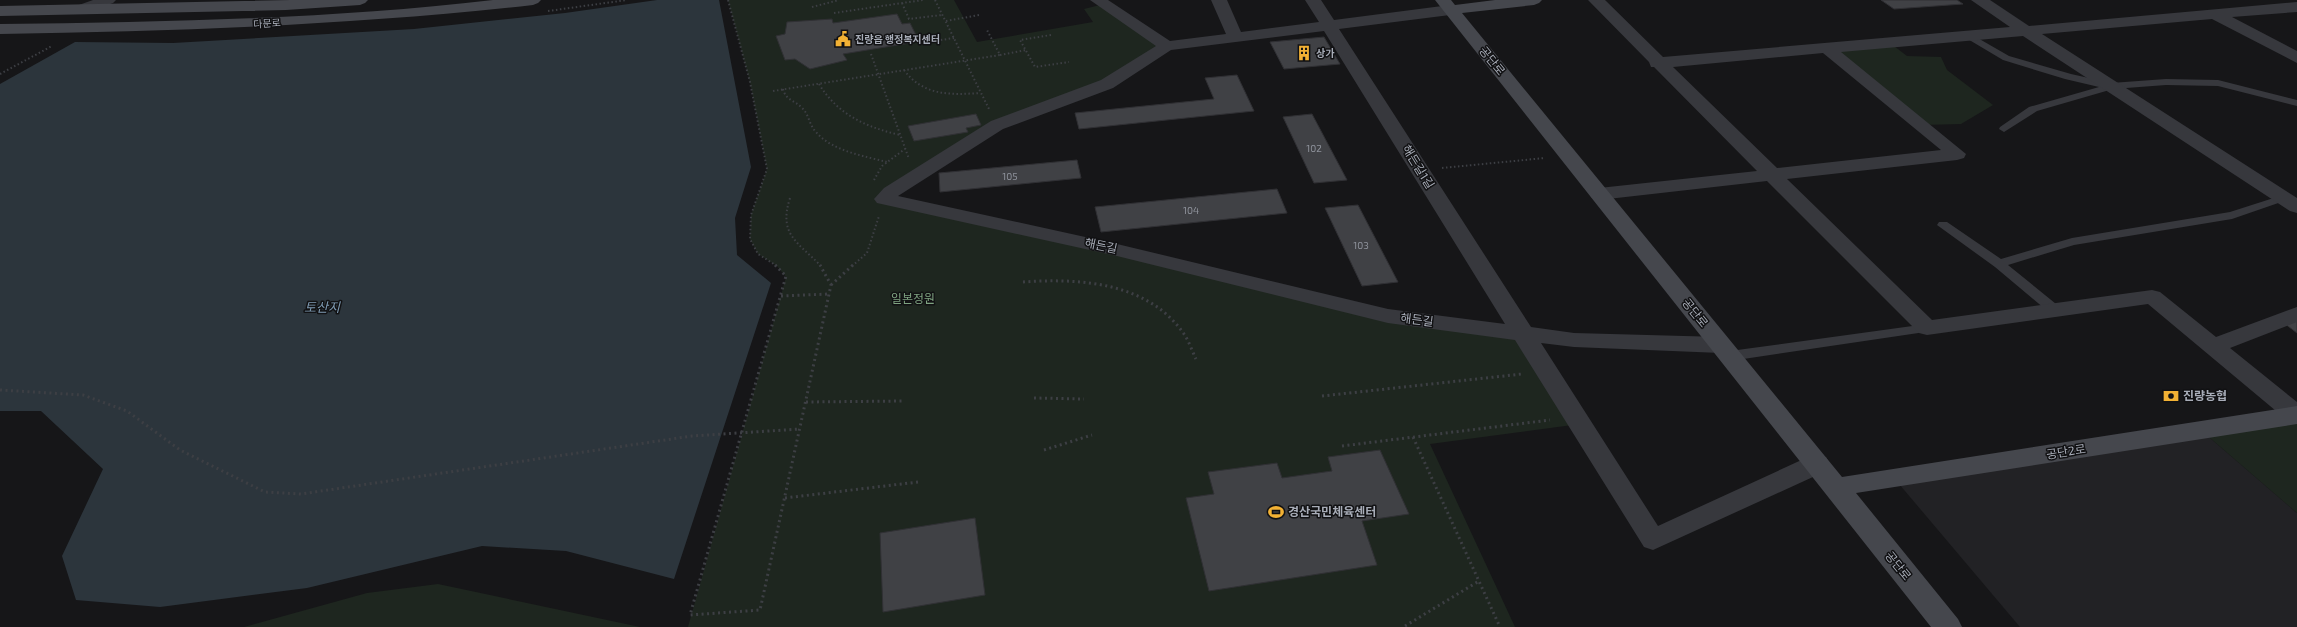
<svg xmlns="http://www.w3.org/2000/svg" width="2297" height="627" font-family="'Exo 2','Noto Sans KR',sans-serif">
<rect width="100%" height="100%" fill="#161618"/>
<path fill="#222225" d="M 2202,431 L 2297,513 L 2297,627 L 2020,627 L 1894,478 Z"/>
<path fill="#1e261f" d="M 728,0 L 954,0 L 977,42 L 1093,22 L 1084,9 L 1104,4 L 1167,46 L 1107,84 L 997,125 L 884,199 L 1388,316 L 1524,333 L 1580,424 L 1430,444 L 1515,627 L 688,627 L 786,277 L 777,266 L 758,254 L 750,239 L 751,215 L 767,169 L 750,82 Z
M 1890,43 L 1907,56 L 1941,57 L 1947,70 L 1993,105 L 1961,124 L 1922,125 L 1826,48 Z
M 2297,416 L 2297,513 L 2202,431 Z
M 438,584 L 640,627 L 244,627 L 367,593 Z"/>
<path fill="#2c353c" d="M 657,0 L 719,0 L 751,167 L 735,218 L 737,255 L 771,283 L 674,579 L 566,551 L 482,546 L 307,588 L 160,607 L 76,600 L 62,556 L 103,469 L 41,411 L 0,411 L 0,84 L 75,42 L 173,43 L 414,29 L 565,13 Z"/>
<path fill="#404145" stroke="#303034" d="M 1881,0 L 1957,0 L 1963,4 L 1894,9 Z
M 897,14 L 902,24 L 910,23 L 916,35 L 907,36 L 910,43 L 843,54 L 847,60 L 810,69 L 795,59 L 785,60 L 776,36 L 785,34 L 787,22 L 832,19 L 833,23 Z
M 1324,37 L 1340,64 L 1284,69 L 1270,42 Z
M 1237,75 L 1254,111 L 1079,129 L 1075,113 L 1214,99 L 1205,78 Z
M 976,114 L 981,125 L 966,128 L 968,132 L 914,141 L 908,126 Z
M 1312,114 L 1347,180 L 1314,183 L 1283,117 Z
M 1077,160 L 1081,178 L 940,192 L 939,173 Z
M 1277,189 L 1287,213 L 1101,232 L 1095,207 Z
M 1358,205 L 1398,282 L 1362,286 L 1325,208 Z
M 2297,321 L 2297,333 L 2284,323 Z
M 1380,450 L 1409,514 L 1362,521 L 1377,565 L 1209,591 L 1186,498 L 1214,494 L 1208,472 L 1277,463 L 1282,478 L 1332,471 L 1328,457 Z
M 975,518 L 985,595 L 883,612 L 880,533 Z"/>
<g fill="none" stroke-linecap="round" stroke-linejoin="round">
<path stroke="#3d3f44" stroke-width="2" stroke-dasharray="1.5 2.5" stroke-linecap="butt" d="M 728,0 L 750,82 L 767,169 L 751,215 L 750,239 L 758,254 L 777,266
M 935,0 L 989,109
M 902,3 L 909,19 L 942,15
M 812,7 L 839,0
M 548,11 L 627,0
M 834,13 L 923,0
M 946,21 L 979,15
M 1051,35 L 1020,40 L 1035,67 L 1069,62
M 921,43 L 954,38
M 871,54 L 909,159
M 1000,55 L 1026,50
M 904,70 C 923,96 951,95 980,93
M 0,74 L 52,46
M 819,84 C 838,115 866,127 900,135
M 783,89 C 786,101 795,100 802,108 C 809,114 809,125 816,132 C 832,151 864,156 887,162
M 773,91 L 1000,55 L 987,30
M 1442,168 L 1545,158
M 874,180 L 882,166 L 905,149
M 790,198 C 778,235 798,242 821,266
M 852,266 L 867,253 L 879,216"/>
<path stroke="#3d3f44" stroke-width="3" stroke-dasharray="2 3.5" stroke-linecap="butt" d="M 775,265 L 786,276 L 690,615 L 760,610 L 831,285 L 820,265
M 1023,282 C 1080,278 1148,282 1184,334 C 1189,341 1192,351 1196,359
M 831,285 L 853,265
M 781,296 L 829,294
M 0,390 L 83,395 L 127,411 L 180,450 L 265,492 L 301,494 L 692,436 L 800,429
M 1322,396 L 1522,374
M 1034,398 L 1084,399
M 806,402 L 905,401
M 1413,437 L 1500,627
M 1342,446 L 1550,420
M 1044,450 L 1092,435
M 785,498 L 918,482
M 1405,626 L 1479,581"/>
<path fill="#37383d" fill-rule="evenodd" d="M 1969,33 L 2009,56 L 2071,74 L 2111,83 L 2166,79 L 2218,80 L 2297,100 L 2297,106 L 2218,86 L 2166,85 L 2113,89 L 2037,111 L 2004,132 L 1999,129 L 2000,127 L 2029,107 L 2099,87 L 2065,79 L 2003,60 L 1966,38 L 1966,34 Z
M 2283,195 L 2287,196 L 2289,198 L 2287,200 L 2232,219 L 2074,245 L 2008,265 L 2061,308 L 2062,311 L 2061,314 L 2051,314 L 1995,267 L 1937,225 L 1939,222 L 1947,222 L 2001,259 L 2072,238 L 2230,212 Z
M 1927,324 L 1934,328 L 1932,331 L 1730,361 L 1723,356 L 1730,351 Z"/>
<path fill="#37383d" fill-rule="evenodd" d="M 93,0 L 116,0 L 113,3 L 82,14 L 76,12 L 74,9 L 76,6 Z
M 1090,0 L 1108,0 L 1170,41 L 1226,34 L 1211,0 L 1227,0 L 1241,32 L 1319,22 L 1305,0 L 1321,0 L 1334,20 L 1450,5 L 1456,7 L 1458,10 L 1456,13 L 1450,15 L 1339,29 L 1531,327 L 1574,333 L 1721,337 L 1729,340 L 1732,345 L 1729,350 L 1721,353 L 1574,347 L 1541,343 L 1658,526 L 1808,457 L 1817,455 L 1826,457 L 1830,464 L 1826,471 L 1653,550 L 1644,547 L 1515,340 L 1388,323 L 1117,256 L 877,203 L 874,199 L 884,188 L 991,121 L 1101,80 L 1156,46 ZM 1324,31 L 1505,324 L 1388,309 L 1117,244 L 898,196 L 1003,129 L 1113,88 L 1171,50 Z
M 1588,0 L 1605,0 L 1663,57 L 2010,27 L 1971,0 L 1990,0 L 2029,26 L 2297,2 L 2297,12 L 2232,17 L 2297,51 L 2297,63 L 2212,19 L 2042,34 L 2297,198 L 2297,213 L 2290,211 L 2023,36 L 1841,52 L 1966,154 L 1964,158 L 1957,160 L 1787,179 L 1932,320 L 2152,290 L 2160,292 L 2216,337 L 2297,307 L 2297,322 L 2230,348 L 2297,402 L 2297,424 L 2288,421 L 2148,304 L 1927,335 L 1919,333 L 1767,181 L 1599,200 L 1592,198 L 1589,194 L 1592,190 L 1599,188 L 1757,171 L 1654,67 L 1651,67 L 1649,62 ZM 1823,53 L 1941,150 L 1777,168 L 1673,67 Z"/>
<path fill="#45474d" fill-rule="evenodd" d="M 291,0 L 368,0 L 365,3 L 360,5 L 286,10 L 0,16 L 0,6 Z
M 493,0 L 541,0 L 538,3 L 533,5 C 356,25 178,31 0,34 L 0,24 C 165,22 330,19 493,0 Z
M 1435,0 L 1451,0 L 1455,5 L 1495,0 L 1542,0 L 1539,3 L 1534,5 L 1462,13 L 1842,477 L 2297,406 L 2297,424 L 1856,493 L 1958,619 L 1962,627 L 1931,627 Z"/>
</g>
<defs>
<symbol id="civic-bare" viewBox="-9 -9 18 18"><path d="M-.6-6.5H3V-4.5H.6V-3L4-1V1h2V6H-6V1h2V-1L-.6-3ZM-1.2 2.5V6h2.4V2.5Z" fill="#f2b134" stroke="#111113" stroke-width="2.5" paint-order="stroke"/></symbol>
<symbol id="building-bare" viewBox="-9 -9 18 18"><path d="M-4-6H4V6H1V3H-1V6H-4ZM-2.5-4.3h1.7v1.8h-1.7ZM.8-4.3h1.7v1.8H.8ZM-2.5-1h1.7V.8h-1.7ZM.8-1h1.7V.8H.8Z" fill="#f2b134" stroke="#111113" stroke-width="2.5" paint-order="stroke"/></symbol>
<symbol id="bank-bare" viewBox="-9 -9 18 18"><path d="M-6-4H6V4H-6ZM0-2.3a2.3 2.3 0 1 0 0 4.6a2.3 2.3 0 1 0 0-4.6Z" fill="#f2b134" stroke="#111113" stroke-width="2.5" paint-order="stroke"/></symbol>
<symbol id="stadium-bare" viewBox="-9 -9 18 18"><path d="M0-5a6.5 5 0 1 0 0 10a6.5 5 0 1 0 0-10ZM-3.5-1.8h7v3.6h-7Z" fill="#f2b134" stroke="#111113" stroke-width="2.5" paint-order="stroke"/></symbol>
</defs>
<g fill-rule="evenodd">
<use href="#civic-bare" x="832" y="28" width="22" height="22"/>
<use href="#building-bare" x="1293" y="42" width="22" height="22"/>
<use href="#bank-bare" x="2160" y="385" width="22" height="22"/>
<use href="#stadium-bare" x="1265" y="501" width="22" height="22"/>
</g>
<g text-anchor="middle" stroke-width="3" stroke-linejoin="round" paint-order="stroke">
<g font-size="10" fill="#a8adb8" stroke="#111113">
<text transform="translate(267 23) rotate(-4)" y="4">다문로</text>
</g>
<g font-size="10" font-weight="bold" fill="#a8adb8" stroke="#111113" text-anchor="start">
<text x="855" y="43">진량읍 행정복지센터</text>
<text x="1316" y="57">상가</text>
</g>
<g font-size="10" fill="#8e929b">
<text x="1314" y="152">102</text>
<text x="1010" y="180">105</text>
<text x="1191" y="214">104</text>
<text x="1361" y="249">103</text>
</g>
<g font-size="12" fill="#a8adb8" stroke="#111113">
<text transform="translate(1492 61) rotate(51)" y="4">공단로</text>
<text transform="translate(1418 167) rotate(58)" y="4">해든길1길</text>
<text transform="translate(1101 246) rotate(12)" y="4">해든길</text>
<text transform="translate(1695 313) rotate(51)" y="4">공단로</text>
<text transform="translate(1417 320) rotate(7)" y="4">해든길</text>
<text transform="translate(2066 452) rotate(-9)" y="4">공단2로</text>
<text transform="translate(1898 566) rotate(51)" y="4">공단로</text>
</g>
<g font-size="12" fill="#7fa381" stroke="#111113">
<text x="913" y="303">일본정원</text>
</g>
<g font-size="12" font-weight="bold" fill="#a8adb8" stroke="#111113" text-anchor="start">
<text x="2183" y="400">진량농협</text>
<text x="1288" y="516">경산국민체육센터</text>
</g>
<g font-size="13" font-style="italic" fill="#7f9bb3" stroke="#111113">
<text x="322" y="312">토산지</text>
</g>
</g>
</svg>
